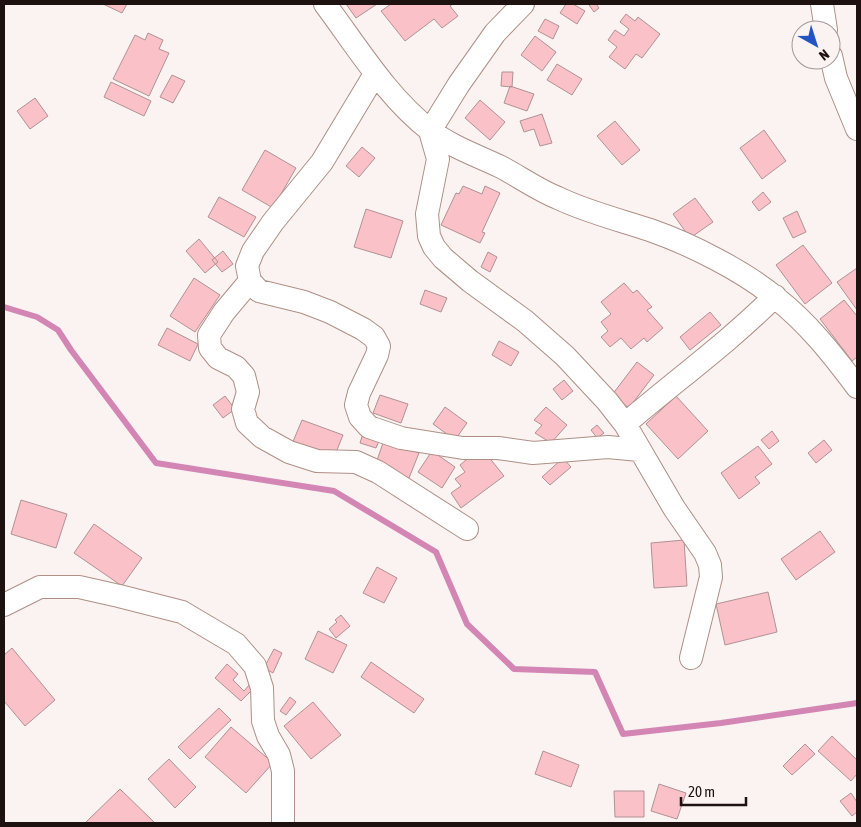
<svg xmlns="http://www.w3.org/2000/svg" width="861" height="827" font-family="'Asap Condensed',sans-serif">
<rect width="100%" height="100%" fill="#faf3f1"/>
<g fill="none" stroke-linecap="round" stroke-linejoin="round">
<path stroke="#d386b4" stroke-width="6" d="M 4,307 L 37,317 L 58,330 L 71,350 L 156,463 L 334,491 L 436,552 L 467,624 L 514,669 L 595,672 L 623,734 L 721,723 L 857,703"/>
</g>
<path fill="#fac1c8" stroke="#b19194" d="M 103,4 L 127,4 L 122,13 Z
M 346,4 L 377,4 L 356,18 Z
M 391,4 L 453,4 L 450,6 L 458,16 L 442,28 L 434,19 L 405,41 L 381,11 Z
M 566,4 L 573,4 L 585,11 L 577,24 L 560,13 Z
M 590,4 L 596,4 L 599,8 L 594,12 L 589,5 Z
M 626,14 L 635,21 L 638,17 L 660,34 L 642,58 L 636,54 L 625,69 L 609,57 L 617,47 L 608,40 L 615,30 L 624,36 L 629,29 L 620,22 Z
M 545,19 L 559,26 L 553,39 L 538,31 Z
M 148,33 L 163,40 L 159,49 L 169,53 L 149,96 L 113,79 L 135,35 L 145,40 Z
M 535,36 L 556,52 L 542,71 L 521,55 Z
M 557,64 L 582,79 L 572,95 L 547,80 Z
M 502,72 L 513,72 L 512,87 L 501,86 Z
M 172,75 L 185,81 L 173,103 L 160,97 Z
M 111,82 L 151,101 L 144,116 L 104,97 Z
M 510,86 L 534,94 L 527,111 L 504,103 Z
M 35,98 L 48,116 L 30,129 L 17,111 Z
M 480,100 L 505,122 L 490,140 L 465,118 Z
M 542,114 L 552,143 L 540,146 L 534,129 L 524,132 L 520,121 Z
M 615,121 L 640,150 L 622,165 L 597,136 Z
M 764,130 L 786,161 L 762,179 L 740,148 Z
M 362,147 L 375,158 L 359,177 L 346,166 Z
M 265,150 L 296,168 L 273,208 L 242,190 Z
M 463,186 L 482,194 L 485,186 L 500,193 L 482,232 L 485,233 L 480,243 L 441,225 L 456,193 L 459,194 Z
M 763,192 L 771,202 L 759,211 L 752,202 Z
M 219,197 L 256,217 L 244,237 L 208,217 Z
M 695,198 L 713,222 L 690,238 L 673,214 Z
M 366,209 L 403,221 L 391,258 L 354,247 Z
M 797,211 L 806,232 L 793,238 L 783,218 Z
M 199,239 L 218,262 L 205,273 L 186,251 Z
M 803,245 L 832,283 L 805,304 L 776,265 Z
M 223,251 L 233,264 L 222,272 L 212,260 Z
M 488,252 L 497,257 L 490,272 L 481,267 Z
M 857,268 L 857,310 L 837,282 Z
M 194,278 L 220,295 L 195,332 L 170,316 Z
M 624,283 L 633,293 L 637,290 L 652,307 L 647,310 L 663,328 L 647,342 L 644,338 L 631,349 L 621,338 L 610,347 L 601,337 L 608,331 L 601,322 L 611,314 L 601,302 Z
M 425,290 L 447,298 L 441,312 L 420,304 Z
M 844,300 L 857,316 L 857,357 L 852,361 L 820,319 Z
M 710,312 L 721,325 L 690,350 L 680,337 Z
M 167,328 L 198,344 L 190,361 L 158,345 Z
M 499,341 L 519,352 L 511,366 L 492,355 Z
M 637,362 L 654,375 L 629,408 L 612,395 Z
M 564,380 L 573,391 L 562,400 L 553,389 Z
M 380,395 L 408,404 L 401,423 L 373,413 Z
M 225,396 L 235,409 L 223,418 L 213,405 Z
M 676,396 L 708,431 L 678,459 L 646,424 Z
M 445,407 L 467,423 L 455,440 L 433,424 Z
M 546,407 L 567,425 L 551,443 L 535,433 L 542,425 L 534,420 Z
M 302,420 L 343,435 L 333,460 L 292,444 Z
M 597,425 L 604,433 L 597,438 L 591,430 Z
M 364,430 L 381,436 L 376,448 L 360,443 Z
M 772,431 L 779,441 L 769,449 L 761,440 Z
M 384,440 L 419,453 L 409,478 L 375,466 Z
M 824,440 L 832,450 L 816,463 L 808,453 Z
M 758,446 L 772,464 L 755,477 L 760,483 L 739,499 L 721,473 Z
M 478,450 L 488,456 L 504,476 L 461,508 L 451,493 L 461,486 L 455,479 L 465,472 L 460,465 Z
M 432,451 L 455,467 L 442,488 L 418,472 Z
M 563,458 L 571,467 L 550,485 L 542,477 Z
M 21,500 L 67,514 L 56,548 L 11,534 Z
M 94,524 L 142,558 L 122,586 L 74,553 Z
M 820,531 L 835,552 L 796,580 L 781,559 Z
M 684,540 L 687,586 L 654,588 L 651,543 Z
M 377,567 L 397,578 L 384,603 L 363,593 Z
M 768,592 L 777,632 L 725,645 L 716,604 Z
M 341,615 L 350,626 L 336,638 L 329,629 L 337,622 L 335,620 Z
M 318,631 L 347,645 L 333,673 L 305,659 Z
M 12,648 L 55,700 L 25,726 L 4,701 L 4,655 Z
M 274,649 L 282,653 L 273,673 L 264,668 Z
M 371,662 L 424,699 L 414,713 L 361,677 Z
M 227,664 L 238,674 L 233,680 L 244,691 L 250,684 L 254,688 L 241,701 L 215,678 Z
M 290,697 L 296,702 L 286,715 L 280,711 Z
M 313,702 L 341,735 L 311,759 L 284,726 Z
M 219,708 L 231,720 L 190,759 L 178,747 Z
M 231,727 L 273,763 L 246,793 L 205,757 Z
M 832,736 L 857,760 L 857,774 L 851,781 L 818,751 Z
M 805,744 L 815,754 L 792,775 L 783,766 Z
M 543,751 L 579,765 L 571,787 L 535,774 Z
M 169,759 L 196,787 L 175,808 L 148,779 Z
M 659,784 L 686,793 L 677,819 L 651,811 Z
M 120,789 L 155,823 L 85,823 Z
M 614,791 L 644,791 L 644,817 L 615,817 Z
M 851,793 L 857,802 L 857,812 L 852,816 L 840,801 Z"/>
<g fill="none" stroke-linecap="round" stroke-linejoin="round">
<defs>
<path id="minor" d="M 325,4 C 358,48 387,97 431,131 C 452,147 478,156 501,167 C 520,177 538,190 558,198 C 587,212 620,220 650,230 C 690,244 744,271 776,298 C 808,323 833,355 857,387
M 523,4 L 495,33 L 459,84 L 430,131 L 438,159 L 427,214 L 429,236 L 434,247 L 443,258 L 470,281 L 525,321 L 565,356 L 607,401 L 625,424 L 674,508 L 705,553 L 710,565 L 711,577 L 691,658
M 822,4 L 826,30
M 831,56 L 836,78 L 857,129
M 375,74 L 322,162 L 273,222 L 253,251 L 247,266 L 250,281 L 259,291 L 304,302 L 330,312 L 363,329 L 374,337 L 379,346 L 377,355 L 359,393 L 356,405 L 360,417 L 369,427 L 401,438 L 463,448 L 498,448 L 533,453 L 608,447 L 639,450
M 250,281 L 224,312 L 209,335 L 210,348 L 218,358 L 236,367 L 244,376 L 248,392 L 243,409 L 247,423 L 262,437 L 289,452 L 317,461 L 356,462 L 378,472 L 467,529
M 625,424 C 675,381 728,343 775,296
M 4,605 L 40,587 L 79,587 L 119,596 L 182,612 L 236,644 L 255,666 L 262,688 L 263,721 L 268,736 L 279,755 L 283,771 L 283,823"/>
</defs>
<use href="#minor" stroke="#ae9087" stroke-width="24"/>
<use href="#minor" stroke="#fff" stroke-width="22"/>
</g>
<rect width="861" height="827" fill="none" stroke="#1d120f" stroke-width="10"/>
<g transform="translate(816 45) rotate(141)"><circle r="24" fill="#faf3f1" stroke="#a29997"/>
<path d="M0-4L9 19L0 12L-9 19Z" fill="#2454c2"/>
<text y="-8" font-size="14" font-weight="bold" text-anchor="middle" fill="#1d120f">N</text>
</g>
<path d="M681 797v8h65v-8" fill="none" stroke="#1d120f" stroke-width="2.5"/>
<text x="688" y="797" font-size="15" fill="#1d120f" stroke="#faf3f1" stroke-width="4" paint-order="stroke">20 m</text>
</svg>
